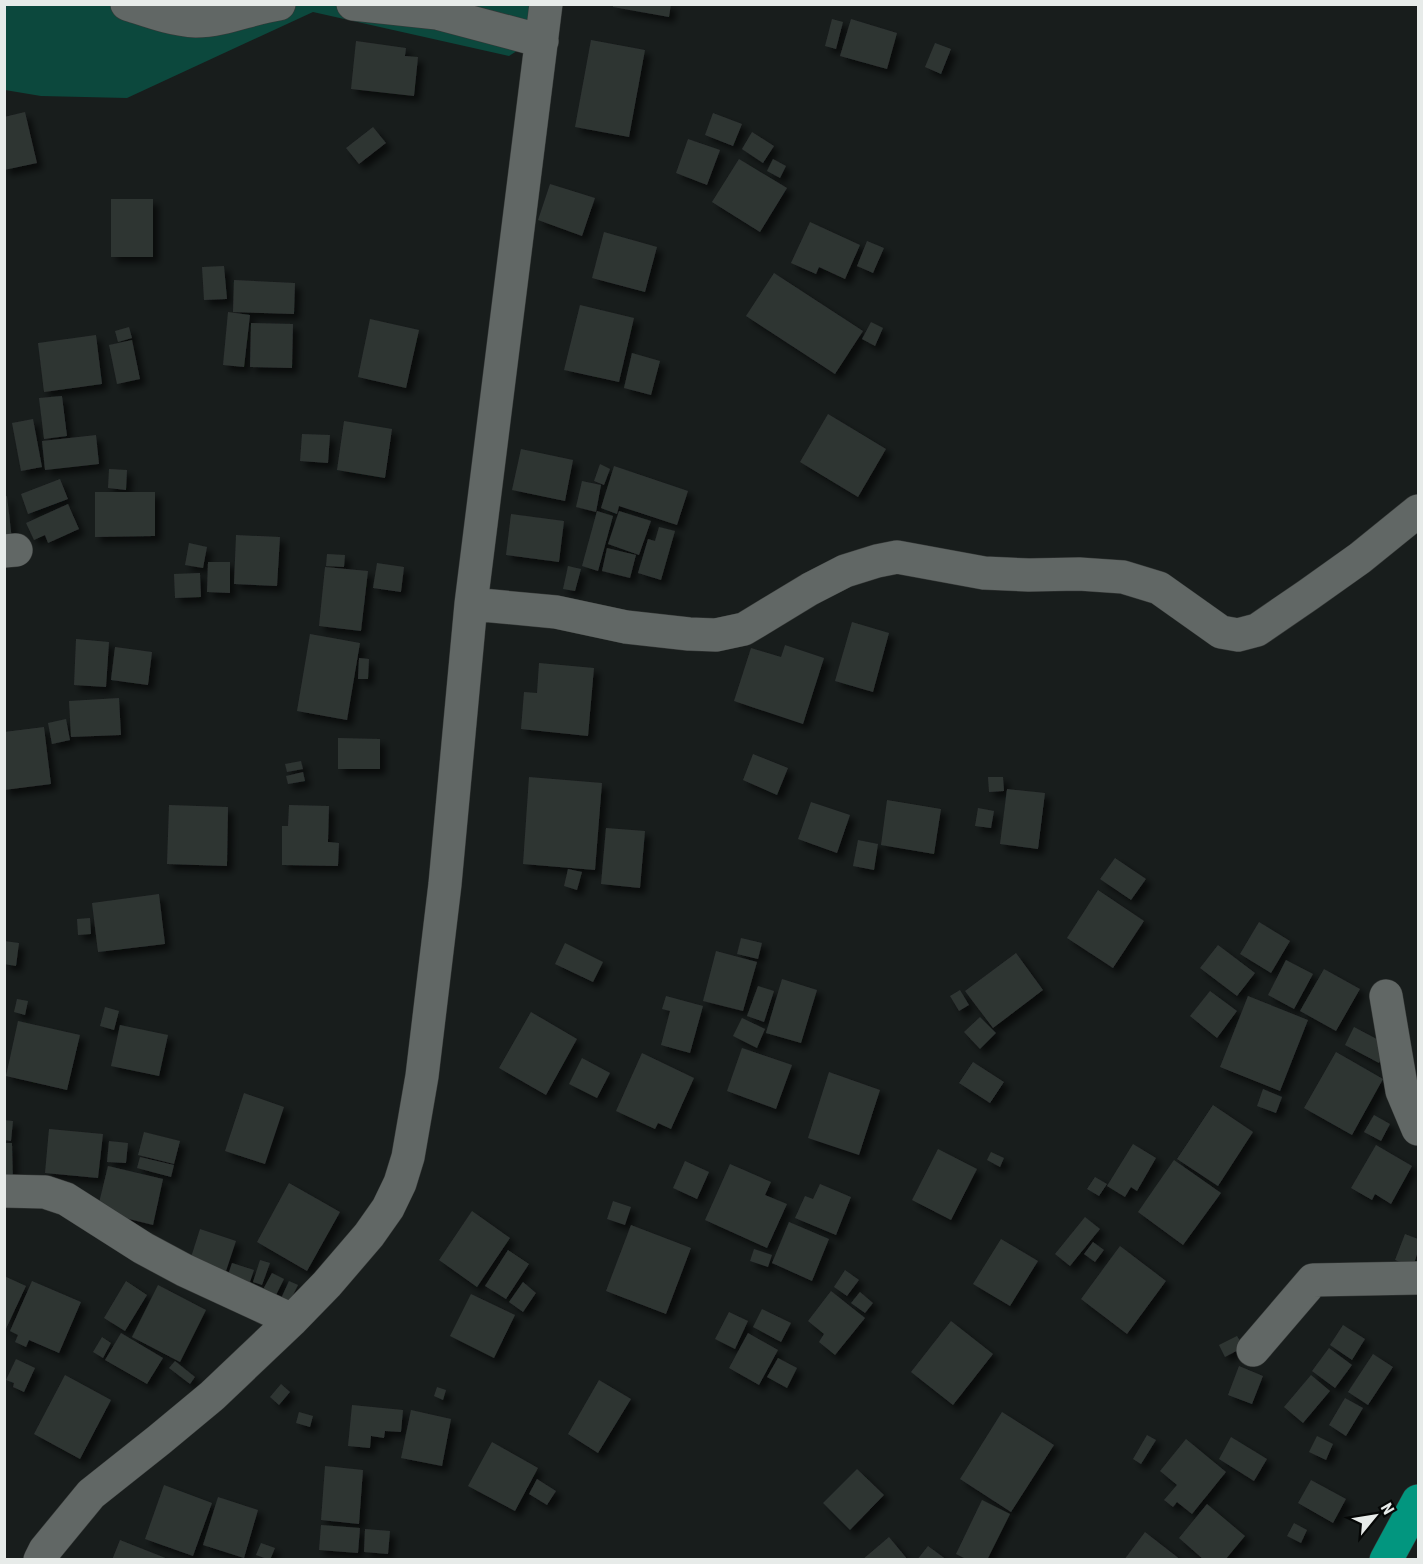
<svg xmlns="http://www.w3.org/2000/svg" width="1423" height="1564" font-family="'Roboto Condensed',sans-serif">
<defs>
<filter id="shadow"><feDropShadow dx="5.5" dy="5.5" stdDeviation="3" flood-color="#0009"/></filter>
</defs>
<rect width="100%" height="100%" fill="#181d1c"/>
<path fill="#0c483d" d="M 4,5 L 562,5 L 559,24 L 509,56 L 313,12 L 127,98 L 41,96 L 5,90 Z"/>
<path fill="#2f3433" filter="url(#shadow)" d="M 613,4 L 671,4 L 669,17 L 613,7 Z
M 832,19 L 843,22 L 836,49 L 825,46 Z
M 851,19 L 897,33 L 887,69 L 840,56 Z
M 591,40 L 645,50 L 629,137 L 575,127 Z
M 356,41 L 406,48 L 405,56 L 418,57 L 414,96 L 351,89 Z
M 935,43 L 951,49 L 941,74 L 925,67 Z
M 25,112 L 37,163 L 4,170 L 4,117 Z
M 713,113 L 742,124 L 733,146 L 705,135 Z
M 373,127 L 386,143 L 359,164 L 346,148 Z
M 752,132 L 774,146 L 763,163 L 742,149 Z
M 688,139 L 720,150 L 707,185 L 676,173 Z
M 739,159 L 787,188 L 760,232 L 712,202 Z
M 773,159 L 786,166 L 780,178 L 767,171 Z
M 550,184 L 595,198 L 582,236 L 538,220 Z
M 111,199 L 153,199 L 153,257 L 111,257 Z
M 810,222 L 860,245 L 845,279 L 819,267 L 816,274 L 791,263 Z
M 604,232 L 657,247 L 645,292 L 592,278 Z
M 867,241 L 884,248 L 873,273 L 857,266 Z
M 224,266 L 227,299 L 204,300 L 202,267 Z
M 774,273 L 863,331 L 835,374 L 746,316 Z
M 234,280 L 295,283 L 294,314 L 233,312 Z
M 580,305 L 634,318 L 619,382 L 564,370 Z
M 228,312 L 250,315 L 244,367 L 223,365 Z
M 370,319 L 419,330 L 406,388 L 358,377 Z
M 871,322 L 883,328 L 875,346 L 862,339 Z
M 251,323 L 293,324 L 292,368 L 250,367 Z
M 129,327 L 132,338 L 118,342 L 115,331 Z
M 96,335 L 102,384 L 44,392 L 38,343 Z
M 132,340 L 140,379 L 117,384 L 109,345 Z
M 632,353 L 660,361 L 651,395 L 624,388 Z
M 62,396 L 67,436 L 44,439 L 39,398 Z
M 828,414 L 886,449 L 858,497 L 800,462 Z
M 33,419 L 42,467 L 21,471 L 12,423 Z
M 344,421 L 392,429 L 385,478 L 337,470 Z
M 302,434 L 330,435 L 328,463 L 300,461 Z
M 96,435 L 99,464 L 45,470 L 42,441 Z
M 521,449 L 573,460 L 565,501 L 512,490 Z
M 600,464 L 610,469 L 604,485 L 594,481 Z
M 614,466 L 688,491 L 677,525 L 619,506 L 617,514 L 601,508 Z
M 109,469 L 127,470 L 126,490 L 108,488 Z
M 60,479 L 68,499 L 28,514 L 21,494 Z
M 582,481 L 601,485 L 596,512 L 576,507 Z
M 95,492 L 155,492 L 155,536 L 95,537 Z
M 7,496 L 12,540 L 4,541 L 4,497 Z
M 68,504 L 79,529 L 48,543 L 45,535 L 34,540 L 26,523 Z
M 597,511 L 613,516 L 598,571 L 582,566 Z
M 619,511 L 651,521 L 639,555 L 608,544 Z
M 511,514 L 564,521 L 559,562 L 506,555 Z
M 659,527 L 675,531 L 661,580 L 638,573 L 648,539 L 655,541 Z
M 236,535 L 280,537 L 277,586 L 234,584 Z
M 189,543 L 207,547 L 203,568 L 185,565 Z
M 607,548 L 636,555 L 630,578 L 602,571 Z
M 327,554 L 345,555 L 344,567 L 326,566 Z
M 208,562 L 230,562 L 230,593 L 207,592 Z
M 377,563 L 404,567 L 401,592 L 373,588 Z
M 568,566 L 581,569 L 575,591 L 563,589 Z
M 325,567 L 368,571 L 361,631 L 319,626 Z
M 200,573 L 201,597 L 175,598 L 174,574 Z
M 852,622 L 889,633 L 873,692 L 835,681 Z
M 310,634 L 360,643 L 347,720 L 297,711 Z
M 76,639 L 109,642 L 106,687 L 74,685 Z
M 785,645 L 824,658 L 803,724 L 734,701 L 751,648 L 781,657 Z
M 115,647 L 152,652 L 148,685 L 111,680 Z
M 359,658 L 369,659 L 368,679 L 358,679 Z
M 539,663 L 594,668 L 588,736 L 521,729 L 524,692 L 537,693 Z
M 119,698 L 121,735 L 71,737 L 69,701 Z
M 66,719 L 70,740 L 52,744 L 48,723 Z
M 44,727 L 51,784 L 4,790 L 4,732 Z
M 338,738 L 380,739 L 380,769 L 338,769 Z
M 753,754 L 788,768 L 777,795 L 743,780 Z
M 301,761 L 303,769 L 287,772 L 285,764 Z
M 303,772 L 305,781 L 288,784 L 286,776 Z
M 529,777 L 602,783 L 595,870 L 523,864 Z
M 988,777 L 1003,777 L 1004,791 L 989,792 Z
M 1007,789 L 1045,793 L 1038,849 L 1000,844 Z
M 887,800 L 941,809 L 934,854 L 881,845 Z
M 811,802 L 850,815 L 837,853 L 798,839 Z
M 169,805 L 228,807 L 227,866 L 167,864 Z
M 289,805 L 329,806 L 328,842 L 339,843 L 338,866 L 282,865 L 282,826 L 288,826 Z
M 978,808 L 994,811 L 991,828 L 975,826 Z
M 606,828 L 645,831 L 640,888 L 601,884 Z
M 858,840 L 878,844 L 874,870 L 853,866 Z
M 1115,858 L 1146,879 L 1131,900 L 1100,879 Z
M 568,869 L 582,872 L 577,890 L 564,886 Z
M 1098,890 L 1144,921 L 1113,968 L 1067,938 Z
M 159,894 L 165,944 L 98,952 L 92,903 Z
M 90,918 L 91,934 L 78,935 L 77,919 Z
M 1259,922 L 1290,941 L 1271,973 L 1240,954 Z
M 741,938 L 762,943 L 758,959 L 737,954 Z
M 4,941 L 19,943 L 16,966 L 4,964 Z
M 565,943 L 603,962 L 593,982 L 555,964 Z
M 1218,945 L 1255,973 L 1237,996 L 1200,968 Z
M 716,951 L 757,962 L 743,1011 L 703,1001 Z
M 1016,953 L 1043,990 L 993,1028 L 965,991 Z
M 1286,960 L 1313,974 L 1294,1009 L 1268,995 Z
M 1324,969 L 1360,989 L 1336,1031 L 1300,1011 Z
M 782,979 L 817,990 L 801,1043 L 766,1033 Z
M 758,986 L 774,991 L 764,1022 L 747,1016 Z
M 960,990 L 969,1005 L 959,1011 L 950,996 Z
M 1210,991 L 1237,1011 L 1217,1038 L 1190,1016 Z
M 666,996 L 703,1006 L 690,1053 L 661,1045 L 670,1011 L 662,1009 Z
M 1248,996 L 1308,1020 L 1280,1091 L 1220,1067 Z
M 17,999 L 28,1001 L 25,1015 L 14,1012 Z
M 105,1007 L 119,1011 L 114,1030 L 100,1026 Z
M 531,1012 L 577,1039 L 546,1095 L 499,1068 Z
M 980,1017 L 996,1033 L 980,1049 L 964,1032 Z
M 742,1018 L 765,1029 L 757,1048 L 733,1036 Z
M 18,1021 L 80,1035 L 67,1090 L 6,1076 Z
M 120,1025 L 168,1035 L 159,1076 L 111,1066 Z
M 1354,1027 L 1388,1045 L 1379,1063 L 1345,1045 Z
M 742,1048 L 792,1065 L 776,1109 L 727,1091 Z
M 1336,1052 L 1383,1079 L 1352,1135 L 1304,1108 Z
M 642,1053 L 694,1078 L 671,1129 L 658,1123 L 655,1129 L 616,1111 Z
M 582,1058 L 610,1073 L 597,1098 L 569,1084 Z
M 973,1062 L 1004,1082 L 990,1103 L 959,1083 Z
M 829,1072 L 880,1090 L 859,1155 L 808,1138 Z
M 1263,1089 L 1282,1097 L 1276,1113 L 1257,1106 Z
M 244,1093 L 284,1107 L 265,1164 L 225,1151 Z
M 1213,1105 L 1253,1132 L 1218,1186 L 1177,1159 Z
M 1374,1115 L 1390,1124 L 1381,1141 L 1364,1132 Z
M 4,1120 L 13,1121 L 11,1141 L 4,1140 Z
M 49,1129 L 103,1134 L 98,1178 L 45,1173 Z
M 144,1132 L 180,1141 L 174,1164 L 138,1155 Z
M 109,1141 L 128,1143 L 126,1163 L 107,1162 Z
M 4,1143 L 12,1143 L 13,1185 L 4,1185 Z
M 1133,1144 L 1156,1158 L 1137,1191 L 1131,1187 L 1125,1197 L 1107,1186 Z
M 1376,1145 L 1412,1166 L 1391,1204 L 1375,1194 L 1372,1200 L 1351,1188 Z
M 938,1149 L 977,1169 L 951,1220 L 912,1200 Z
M 991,1152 L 1004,1158 L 1000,1167 L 987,1160 Z
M 140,1157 L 174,1165 L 171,1177 L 137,1168 Z
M 1174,1160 L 1221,1193 L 1183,1245 L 1138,1212 Z
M 685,1161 L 709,1172 L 697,1199 L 673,1188 Z
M 730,1164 L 771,1182 L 765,1195 L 787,1204 L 767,1248 L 705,1220 Z
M 108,1166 L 163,1179 L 153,1225 L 97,1211 Z
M 1095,1177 L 1107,1184 L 1099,1196 L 1087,1189 Z
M 289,1183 L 340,1212 L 307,1271 L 257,1242 Z
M 820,1184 L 851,1197 L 836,1235 L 795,1218 L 805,1196 L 813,1199 Z
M 613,1201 L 631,1207 L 625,1225 L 607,1219 Z
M 472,1211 L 510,1238 L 477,1287 L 439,1260 Z
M 1085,1217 L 1100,1229 L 1070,1266 L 1055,1254 Z
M 789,1222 L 829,1239 L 812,1281 L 772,1263 Z
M 631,1225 L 691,1248 L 666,1314 L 606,1291 Z
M 200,1229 L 236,1241 L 222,1283 L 187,1270 Z
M 1405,1234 L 1418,1239 L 1418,1251 L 1413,1267 L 1395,1260 Z
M 1001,1239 L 1038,1261 L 1010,1306 L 973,1284 Z
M 1093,1242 L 1104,1250 L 1095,1262 L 1084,1254 Z
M 1120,1246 L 1166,1281 L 1127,1334 L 1081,1299 Z
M 754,1249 L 772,1255 L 768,1267 L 750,1261 Z
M 508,1250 L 529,1264 L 506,1299 L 485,1286 Z
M 260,1260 L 270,1263 L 262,1285 L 253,1282 Z
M 232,1263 L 254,1270 L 246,1294 L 224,1287 Z
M 845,1270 L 859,1280 L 847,1296 L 834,1287 Z
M 272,1273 L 284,1279 L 273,1301 L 260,1295 Z
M 4,1276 L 26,1286 L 4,1333 Z
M 32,1281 L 81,1302 L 59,1353 L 29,1340 L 26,1347 L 15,1342 L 18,1335 L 10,1331 Z
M 126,1281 L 147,1295 L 125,1331 L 104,1318 Z
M 289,1281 L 298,1285 L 287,1307 L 279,1303 Z
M 523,1282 L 536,1293 L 523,1312 L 509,1302 Z
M 158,1285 L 206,1310 L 180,1362 L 132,1337 Z
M 831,1291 L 865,1318 L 835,1355 L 819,1342 L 824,1334 L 808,1321 Z
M 860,1292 L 873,1303 L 865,1313 L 851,1303 Z
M 471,1294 L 515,1315 L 494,1358 L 450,1336 Z
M 762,1309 L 791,1323 L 781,1342 L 753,1327 Z
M 729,1312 L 748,1321 L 735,1349 L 715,1339 Z
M 951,1321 L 993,1354 L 953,1405 L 911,1372 Z
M 1343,1325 L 1365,1339 L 1352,1360 L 1330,1345 Z
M 121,1333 L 163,1358 L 147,1384 L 105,1360 Z
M 748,1333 L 778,1350 L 759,1385 L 729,1368 Z
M 1237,1336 L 1244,1347 L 1225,1357 L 1219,1345 Z
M 102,1337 L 111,1343 L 103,1358 L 93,1352 Z
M 1329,1348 L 1352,1365 L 1335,1388 L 1312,1371 Z
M 1373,1354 L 1393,1367 L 1368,1405 L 1348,1392 Z
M 778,1358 L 797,1368 L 787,1388 L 767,1377 Z
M 16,1359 L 35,1368 L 24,1392 L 13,1387 L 14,1383 L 6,1380 Z
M 175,1361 L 195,1377 L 190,1384 L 169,1368 Z
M 1239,1366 L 1263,1376 L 1252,1404 L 1228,1395 Z
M 65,1375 L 111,1400 L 80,1459 L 34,1434 Z
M 1311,1375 L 1330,1391 L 1303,1423 L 1284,1407 Z
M 599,1380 L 631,1399 L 598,1453 L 568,1434 Z
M 281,1384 L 290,1392 L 279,1405 L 270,1397 Z
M 437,1387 L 446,1390 L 443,1400 L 434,1396 Z
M 1345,1398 L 1363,1408 L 1346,1436 L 1329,1425 Z
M 352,1405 L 403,1410 L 401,1432 L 385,1431 L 384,1438 L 371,1436 L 370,1448 L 348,1446 Z
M 411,1410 L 451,1419 L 442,1466 L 401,1458 Z
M 299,1412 L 313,1416 L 310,1427 L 296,1423 Z
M 1002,1412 L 1054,1445 L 1011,1512 L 960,1479 Z
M 1147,1435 L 1156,1440 L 1141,1464 L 1133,1459 Z
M 1317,1436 L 1333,1444 L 1326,1460 L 1309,1452 Z
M 1231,1437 L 1267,1459 L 1254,1481 L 1219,1459 Z
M 1186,1439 L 1226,1472 L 1192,1514 L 1177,1502 L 1173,1507 L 1164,1500 L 1177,1485 L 1160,1471 Z
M 492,1442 L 538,1468 L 515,1511 L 468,1486 Z
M 325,1466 L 363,1470 L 359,1524 L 321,1520 Z
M 857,1469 L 884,1495 L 850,1530 L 823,1503 Z
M 537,1479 L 556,1491 L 547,1505 L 529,1494 Z
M 1311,1480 L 1346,1499 L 1333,1523 L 1298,1503 Z
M 164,1485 L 212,1503 L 193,1556 L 145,1539 Z
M 218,1497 L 258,1510 L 244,1558 L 203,1545 Z
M 982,1500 L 1010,1514 L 987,1560 L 968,1560 L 956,1554 Z
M 1207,1504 L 1245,1536 L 1225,1560 L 1204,1560 L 1179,1538 Z
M 1294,1523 L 1307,1530 L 1301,1543 L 1287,1536 Z
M 321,1525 L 360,1528 L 358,1553 L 319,1550 Z
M 365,1529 L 390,1531 L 388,1554 L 364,1552 Z
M 1145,1532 L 1181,1560 L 1124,1560 Z
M 889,1537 L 908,1560 L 862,1560 Z
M 120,1540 L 168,1559 L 168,1560 L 112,1560 Z
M 261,1543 L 275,1548 L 270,1560 L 256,1555 Z
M 928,1546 L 947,1560 L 917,1560 Z"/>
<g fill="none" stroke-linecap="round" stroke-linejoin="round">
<defs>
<path id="minor" d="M 127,4 C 149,11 172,20 196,21 C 224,21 251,8 279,4
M 353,4 L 437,13 L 542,41
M 4,551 L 16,550
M 471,604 L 556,612 L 626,627 L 689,634 L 716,635 L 744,629 L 810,589 L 845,571 L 877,561 L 897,557 L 984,573 L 1029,575 L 1079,574 L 1123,577 L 1159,588 L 1221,632 L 1238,635 L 1257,630 L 1308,595 L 1360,558 L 1418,511
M 1386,996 L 1402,1091 L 1418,1129
M 4,1191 L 45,1192 L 66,1199 L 143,1248 L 184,1270 L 292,1320
M 1253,1350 L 1313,1280 L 1418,1278
M 40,1560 L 45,1550 L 91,1494 L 159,1440 L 212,1396 L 292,1320 L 327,1284 L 369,1235 L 388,1208 L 400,1183 L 408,1157 L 422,1076 L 445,884 L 471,604 L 546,4"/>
<path id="highway" d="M 1386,1560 L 1418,1501"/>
</defs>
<use href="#minor" stroke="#363938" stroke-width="34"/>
<use href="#highway" stroke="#363938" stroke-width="34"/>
<use href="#minor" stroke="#616765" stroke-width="33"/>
<use href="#highway" stroke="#02967f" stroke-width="33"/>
</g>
<rect width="1423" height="1564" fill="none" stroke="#e7ebe9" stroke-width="12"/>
<g transform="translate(1375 1516) rotate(60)" stroke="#050706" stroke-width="4.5" paint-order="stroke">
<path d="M0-4.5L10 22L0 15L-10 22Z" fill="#e7ebe9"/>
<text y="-9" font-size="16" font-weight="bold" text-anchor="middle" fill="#e7ebe9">N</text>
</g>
</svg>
